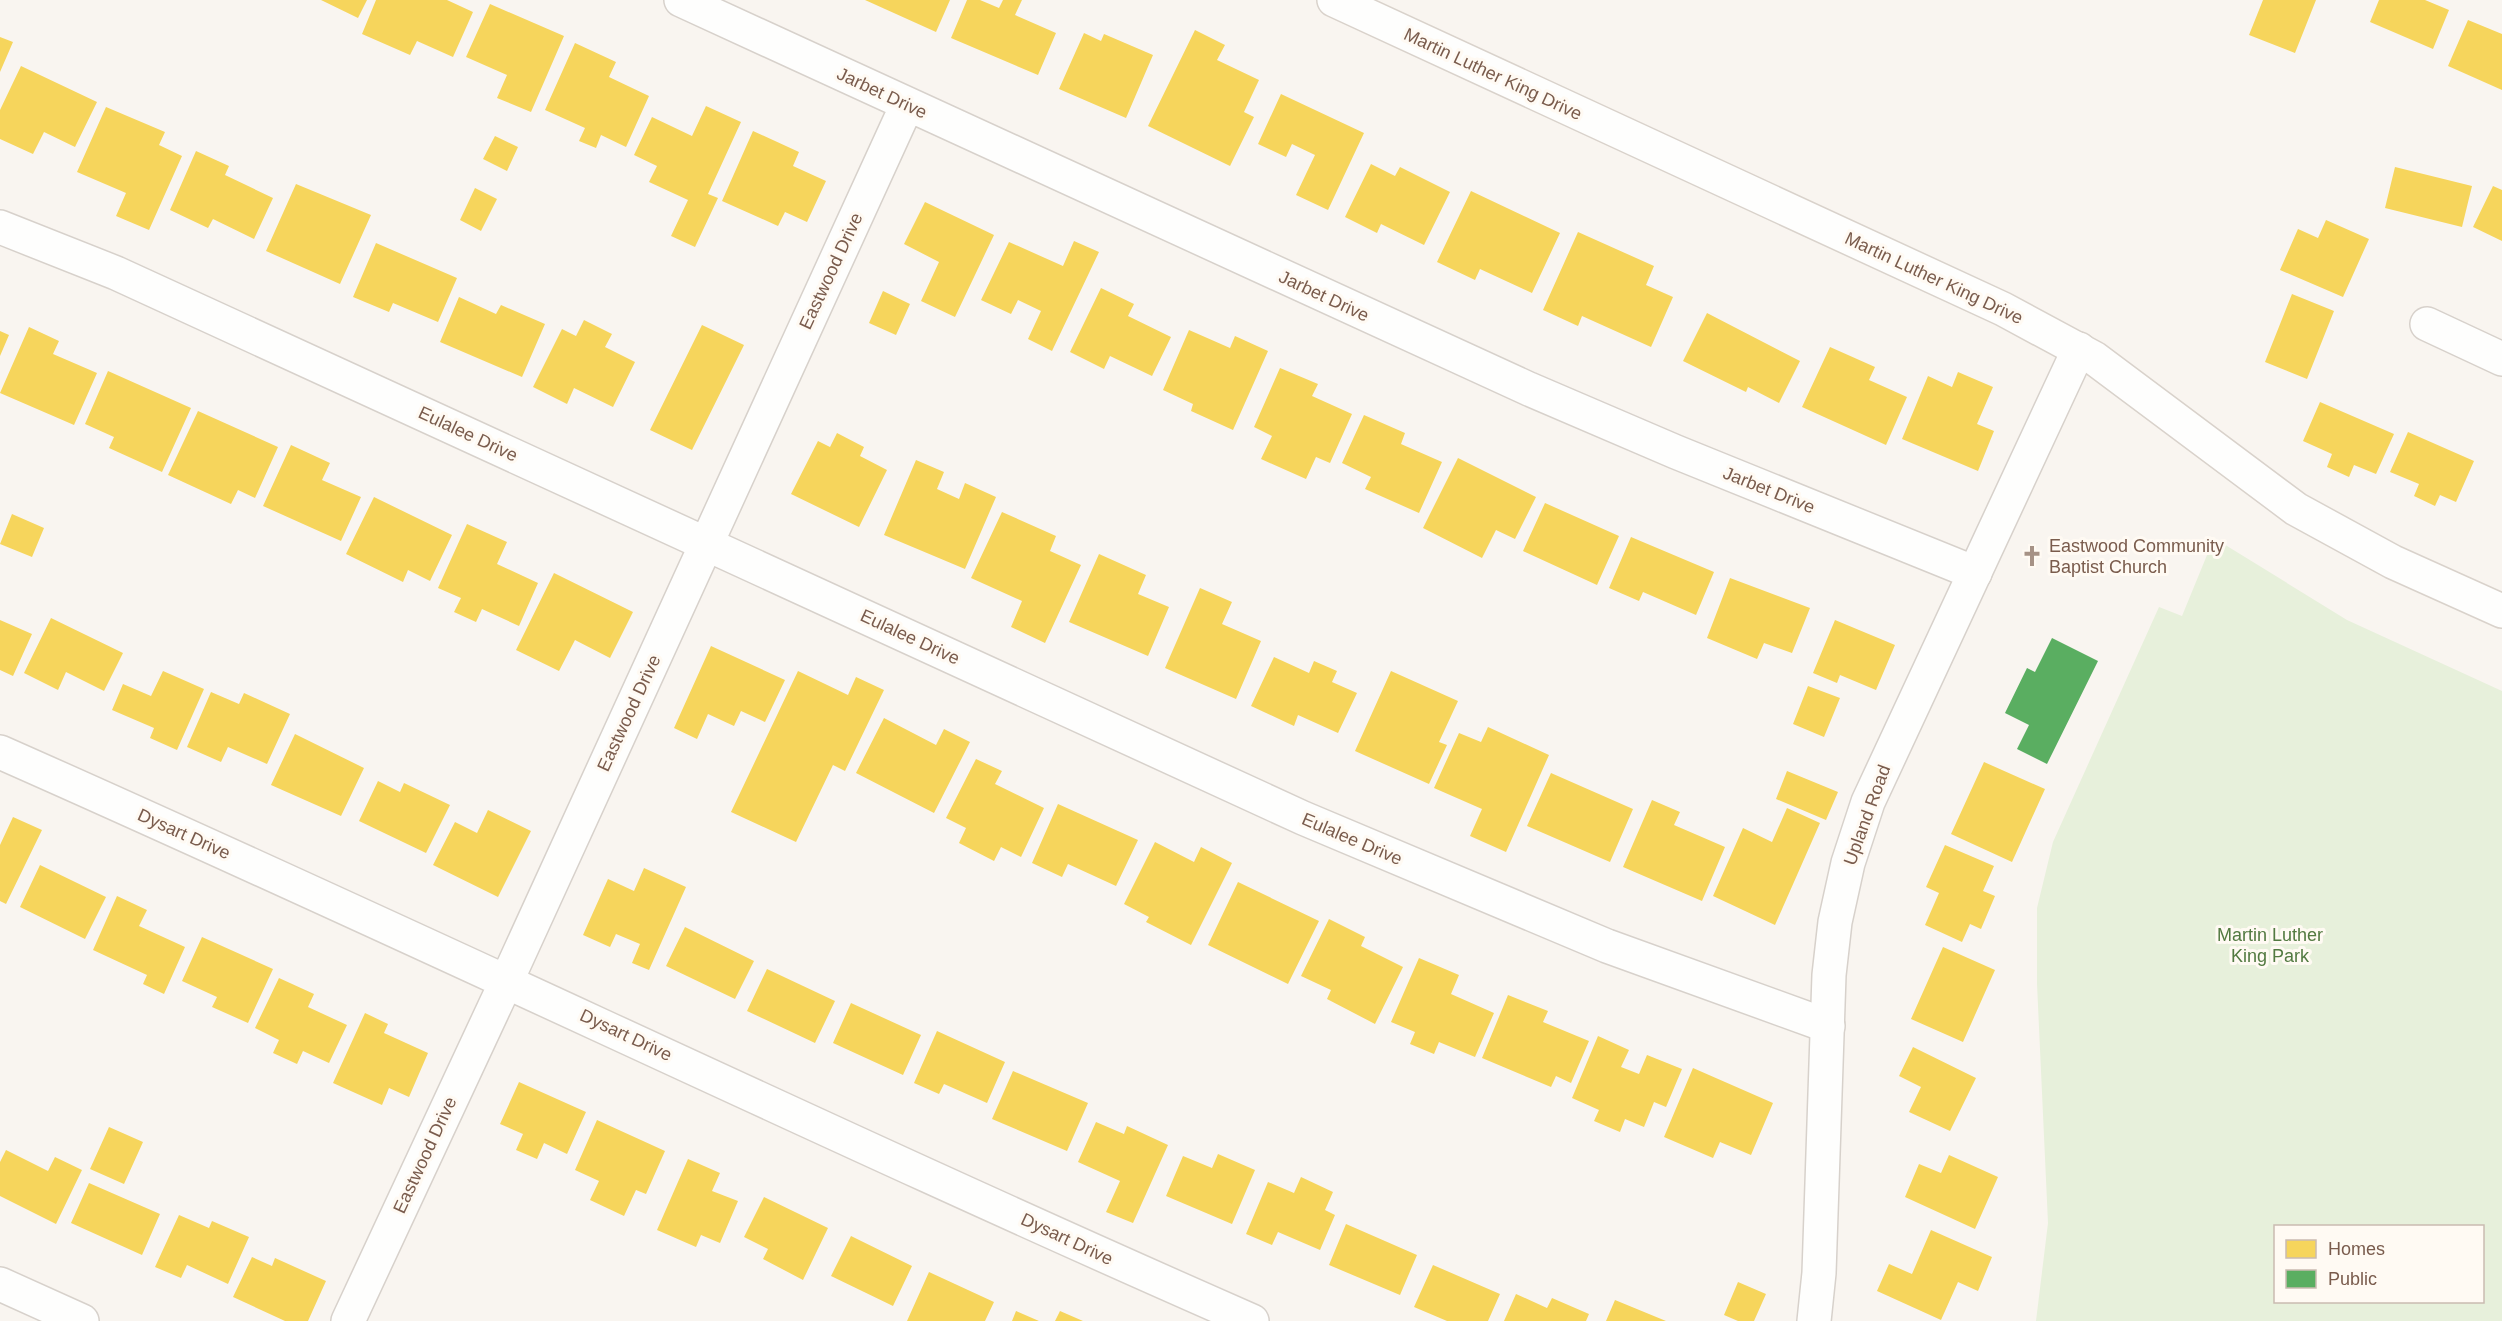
<svg xmlns="http://www.w3.org/2000/svg" width="2502" height="1321" font-family="Arial,sans-serif">
<rect width="100%" height="100%" fill="#f9f5f0"/>
<path fill="#e7f0db" fill-rule="evenodd" d="M 2214,538 L 2347,620 L 2502,691 L 2502,1321 L 2036,1321 L 2048,1223 L 2037,984 L 2037,908 L 2053,842 L 2159,607 L 2182,616 ZM 2276,1226 L 2482,1226 L 2482,1302 L 2276,1302 Z"/>
<path fill="#f6d55c" d="M 321,0 L 367,0 L 358,18 Z
M 376,0 L 447,0 L 473,12 L 453,57 L 417,41 L 410,55 L 362,34 Z
M 865,0 L 950,0 L 936,32 Z
M 967,0 L 980,0 L 999,8 L 1003,0 L 1022,0 L 1015,15 L 1056,33 L 1038,75 L 951,38 Z
M 2263,0 L 2316,0 L 2295,53 L 2249,35 Z
M 2379,0 L 2425,0 L 2449,10 L 2433,49 L 2370,22 Z
M 490,4 L 564,36 L 531,112 L 497,98 L 507,75 L 466,57 Z
M 2468,20 L 2502,34 L 2502,90 L 2448,66 Z
M 1195,30 L 1225,45 L 1217,60 L 1259,80 L 1244,112 L 1254,117 L 1230,166 L 1148,126 Z
M 1084,33 L 1101,41 L 1104,34 L 1153,55 L 1126,118 L 1059,89 Z
M 0,37 L 13,42 L 0,72 Z
M 575,43 L 616,62 L 609,77 L 649,96 L 626,147 L 601,135 L 596,148 L 579,141 L 585,128 L 545,110 Z
M 21,66 L 97,102 L 75,147 L 44,132 L 33,154 L 0,139 L 0,110 Z
M 1281,94 L 1364,133 L 1328,210 L 1296,195 L 1315,155 L 1292,144 L 1286,157 L 1258,144 Z
M 706,106 L 741,122 L 708,194 L 718,198 L 695,247 L 671,236 L 688,200 L 649,182 L 657,166 L 634,155 L 652,117 L 692,136 Z
M 106,107 L 165,132 L 159,145 L 182,156 L 149,230 L 116,216 L 126,193 L 77,172 Z
M 753,131 L 799,152 L 793,166 L 826,181 L 807,222 L 785,212 L 778,226 L 722,201 Z
M 495,136 L 518,147 L 507,171 L 483,159 Z
M 196,151 L 229,166 L 225,175 L 273,198 L 254,239 L 213,219 L 208,228 L 170,210 Z
M 1371,164 L 1395,176 L 1400,167 L 1450,192 L 1424,245 L 1381,224 L 1377,233 L 1345,217 Z
M 2395,167 L 2472,186 L 2462,227 L 2385,208 Z
M 296,184 L 371,215 L 340,284 L 266,251 Z
M 2493,186 L 2502,190 L 2502,241 L 2473,227 Z
M 475,188 L 497,199 L 481,231 L 460,220 Z
M 1471,191 L 1560,233 L 1532,293 L 1480,269 L 1475,280 L 1437,262 Z
M 925,202 L 994,235 L 955,317 L 921,301 L 939,262 L 904,244 Z
M 2326,220 L 2369,239 L 2343,297 L 2280,270 L 2298,229 L 2318,238 Z
M 1578,232 L 1654,266 L 1646,285 L 1673,297 L 1651,347 L 1582,316 L 1578,326 L 1543,310 Z
M 1074,241 L 1099,252 L 1052,351 L 1028,339 L 1041,311 L 1018,300 L 1011,314 L 981,300 L 1009,242 L 1063,266 Z
M 376,243 L 457,278 L 438,322 L 393,303 L 389,312 L 353,297 Z
M 1101,288 L 1134,304 L 1128,316 L 1171,337 L 1152,376 L 1110,356 L 1104,369 L 1070,352 Z
M 883,291 L 910,304 L 896,335 L 869,323 Z
M 2292,294 L 2334,311 L 2307,379 L 2265,362 Z
M 459,297 L 496,314 L 501,305 L 545,324 L 522,377 L 440,342 Z
M 1707,313 L 1800,361 L 1779,403 L 1748,387 L 1746,392 L 1683,361 Z
M 584,320 L 612,334 L 605,347 L 635,362 L 613,407 L 574,388 L 567,404 L 533,387 L 562,329 L 576,336 Z
M 702,325 L 744,345 L 692,450 L 650,430 Z
M 29,327 L 59,341 L 53,354 L 97,373 L 74,425 L 0,393 Z
M 1189,330 L 1230,348 L 1235,336 L 1268,351 L 1233,430 L 1191,411 L 1193,404 L 1163,390 Z
M 0,331 L 9,335 L 0,356 Z
M 1830,347 L 1875,367 L 1869,380 L 1907,397 L 1886,445 L 1802,407 Z
M 1280,368 L 1318,384 L 1312,396 L 1352,414 L 1330,463 L 1316,457 L 1306,479 L 1261,459 L 1272,436 L 1254,427 Z
M 108,371 L 191,408 L 162,472 L 109,448 L 114,437 L 85,424 Z
M 1958,372 L 1993,387 L 1977,424 L 1994,431 L 1978,471 L 1902,439 L 1928,376 L 1952,387 Z
M 2320,402 L 2394,434 L 2376,474 L 2354,465 L 2349,477 L 2327,467 L 2332,454 L 2303,441 Z
M 198,411 L 278,447 L 255,498 L 238,490 L 231,504 L 168,475 Z
M 1364,415 L 1405,433 L 1401,444 L 1442,462 L 1419,513 L 1365,489 L 1371,477 L 1342,463 Z
M 2408,432 L 2474,461 L 2456,502 L 2440,495 L 2435,506 L 2414,496 L 2419,484 L 2390,472 Z
M 837,433 L 864,447 L 860,456 L 887,470 L 859,527 L 791,494 L 818,441 L 830,447 Z
M 291,445 L 330,463 L 322,480 L 361,497 L 341,541 L 263,506 Z
M 1458,458 L 1536,497 L 1515,539 L 1496,530 L 1482,558 L 1423,528 Z
M 916,460 L 944,472 L 937,489 L 959,499 L 965,483 L 996,497 L 965,569 L 884,535 Z
M 374,497 L 452,535 L 430,581 L 408,570 L 403,582 L 346,554 Z
M 1545,503 L 1619,536 L 1597,585 L 1523,551 Z
M 1002,512 L 1056,536 L 1050,551 L 1081,565 L 1045,643 L 1011,627 L 1022,601 L 971,578 Z
M 12,514 L 44,528 L 32,557 L 0,544 Z
M 467,524 L 507,542 L 497,564 L 538,583 L 519,626 L 482,609 L 476,622 L 454,612 L 461,598 L 438,588 Z
M 1631,537 L 1714,572 L 1696,615 L 1643,592 L 1639,601 L 1609,588 Z
M 1099,554 L 1146,575 L 1138,594 L 1169,607 L 1148,656 L 1069,622 Z
M 554,573 L 633,612 L 610,658 L 575,640 L 559,671 L 516,650 Z
M 1730,578 L 1810,608 L 1792,653 L 1764,643 L 1757,659 L 1707,638 Z
M 1200,588 L 1232,602 L 1222,624 L 1261,641 L 1236,699 L 1165,668 Z
M 51,618 L 123,653 L 104,691 L 66,672 L 58,690 L 24,673 Z
M 0,620 L 32,634 L 13,676 L 0,670 Z
M 1835,620 L 1895,645 L 1876,690 L 1840,675 L 1837,683 L 1813,673 Z
M 711,646 L 785,680 L 765,722 L 741,711 L 734,726 L 708,714 L 697,739 L 674,728 Z
M 1274,657 L 1309,673 L 1314,661 L 1337,671 L 1332,682 L 1357,693 L 1338,733 L 1298,715 L 1294,726 L 1251,706 Z
M 163,671 L 204,689 L 177,750 L 150,738 L 154,728 L 112,710 L 123,684 L 151,696 Z
M 798,671 L 848,695 L 856,677 L 884,690 L 845,771 L 833,765 L 796,842 L 731,812 Z
M 1391,671 L 1458,701 L 1439,742 L 1447,745 L 1429,784 L 1355,751 Z
M 1808,686 L 1840,698 L 1824,737 L 1793,724 Z
M 211,692 L 239,704 L 244,693 L 290,714 L 267,764 L 228,747 L 221,762 L 187,747 Z
M 884,718 L 936,745 L 944,729 L 970,742 L 934,813 L 856,773 Z
M 1488,727 L 1549,755 L 1506,852 L 1470,836 L 1482,809 L 1434,788 L 1459,733 L 1481,742 Z
M 295,734 L 364,768 L 341,816 L 271,785 Z
M 976,759 L 1002,771 L 995,784 L 1044,808 L 1021,857 L 1001,847 L 994,861 L 959,843 L 966,828 L 946,818 Z
M 1984,762 L 2045,789 L 2012,862 L 1951,834 Z
M 1787,771 L 1838,792 L 1826,820 L 1776,799 Z
M 1551,773 L 1633,809 L 1610,862 L 1527,826 Z
M 378,781 L 400,792 L 404,783 L 450,805 L 426,853 L 359,821 Z
M 1652,800 L 1680,812 L 1674,825 L 1725,847 L 1702,901 L 1623,867 Z
M 1058,804 L 1138,840 L 1116,886 L 1068,864 L 1062,877 L 1032,863 Z
M 1787,808 L 1820,823 L 1775,925 L 1713,896 L 1743,828 L 1772,842 Z
M 488,810 L 531,831 L 498,897 L 433,865 L 455,822 L 477,833 Z
M 13,817 L 42,830 L 6,904 L 0,901 L 0,845 Z
M 1155,842 L 1194,862 L 1201,847 L 1232,863 L 1191,945 L 1146,922 L 1149,917 L 1124,904 Z
M 1945,845 L 1994,866 L 1983,891 L 1995,896 L 1981,929 L 1970,924 L 1962,942 L 1925,925 L 1939,893 L 1926,887 Z
M 40,865 L 106,897 L 85,939 L 20,907 Z
M 644,868 L 686,887 L 649,970 L 632,963 L 640,944 L 616,934 L 610,947 L 583,935 L 608,879 L 634,891 Z
M 1238,882 L 1319,921 L 1288,984 L 1208,945 Z
M 117,896 L 147,910 L 139,926 L 185,947 L 164,994 L 143,984 L 147,975 L 93,950 Z
M 1329,919 L 1365,937 L 1361,946 L 1403,967 L 1375,1024 L 1327,999 L 1331,990 L 1301,976 Z
M 685,927 L 754,961 L 735,999 L 666,966 Z
M 202,937 L 273,969 L 248,1023 L 212,1007 L 217,997 L 182,981 Z
M 1943,947 L 1995,970 L 1963,1042 L 1911,1019 Z
M 1419,958 L 1459,975 L 1451,994 L 1494,1013 L 1475,1057 L 1439,1042 L 1434,1054 L 1410,1044 L 1415,1032 L 1391,1022 Z
M 767,969 L 835,1001 L 815,1043 L 747,1011 Z
M 279,978 L 314,994 L 308,1007 L 347,1025 L 329,1063 L 303,1051 L 297,1064 L 273,1053 L 279,1040 L 255,1028 Z
M 1508,995 L 1548,1011 L 1543,1022 L 1589,1041 L 1571,1083 L 1556,1076 L 1551,1087 L 1482,1058 Z
M 851,1003 L 921,1035 L 903,1075 L 833,1043 Z
M 365,1013 L 388,1024 L 384,1033 L 428,1053 L 409,1097 L 389,1088 L 382,1105 L 333,1083 Z
M 937,1031 L 1005,1062 L 987,1103 L 944,1084 L 939,1094 L 914,1083 Z
M 1598,1036 L 1629,1050 L 1621,1067 L 1639,1074 L 1647,1055 L 1682,1069 L 1666,1107 L 1654,1102 L 1644,1127 L 1625,1119 L 1620,1132 L 1594,1121 L 1599,1110 L 1572,1098 Z
M 1913,1047 L 1976,1078 L 1950,1131 L 1909,1112 L 1921,1087 L 1899,1076 Z
M 1693,1068 L 1773,1103 L 1751,1155 L 1720,1142 L 1713,1158 L 1664,1137 Z
M 1013,1071 L 1088,1103 L 1067,1151 L 992,1119 Z
M 519,1082 L 586,1112 L 567,1154 L 544,1143 L 537,1159 L 516,1150 L 523,1134 L 500,1124 Z
M 597,1120 L 665,1151 L 646,1194 L 636,1190 L 624,1216 L 590,1200 L 599,1181 L 575,1170 Z
M 1096,1122 L 1124,1134 L 1127,1126 L 1168,1145 L 1133,1223 L 1106,1212 L 1120,1181 L 1078,1162 Z
M 109,1127 L 143,1142 L 124,1184 L 90,1169 Z
M 6,1150 L 48,1171 L 55,1157 L 82,1170 L 56,1224 L 0,1196 L 0,1162 Z
M 1218,1154 L 1255,1170 L 1232,1224 L 1166,1196 L 1183,1156 L 1212,1168 Z
M 1949,1155 L 1998,1177 L 1975,1229 L 1905,1197 L 1919,1164 L 1941,1173 Z
M 688,1159 L 720,1173 L 712,1191 L 738,1201 L 720,1243 L 701,1235 L 696,1247 L 657,1230 Z
M 1301,1177 L 1333,1192 L 1325,1210 L 1335,1215 L 1320,1250 L 1278,1232 L 1272,1245 L 1246,1234 L 1268,1182 L 1294,1193 Z
M 89,1183 L 160,1214 L 142,1255 L 71,1223 Z
M 764,1197 L 828,1228 L 803,1280 L 763,1259 L 768,1249 L 744,1237 Z
M 179,1215 L 209,1228 L 212,1221 L 249,1237 L 228,1284 L 187,1265 L 181,1278 L 155,1267 Z
M 1346,1224 L 1417,1255 L 1400,1295 L 1329,1265 Z
M 1931,1230 L 1992,1257 L 1978,1291 L 1958,1282 L 1941,1320 L 1877,1291 L 1889,1264 L 1912,1274 Z
M 851,1236 L 912,1266 L 893,1306 L 831,1276 Z
M 252,1257 L 272,1266 L 275,1258 L 326,1281 L 308,1321 L 285,1321 L 233,1297 Z
M 1433,1265 L 1500,1294 L 1488,1321 L 1447,1321 L 1414,1307 Z
M 929,1272 L 994,1302 L 985,1321 L 907,1321 Z
M 1738,1282 L 1766,1294 L 1754,1321 L 1738,1321 L 1724,1315 Z
M 1516,1294 L 1547,1308 L 1552,1298 L 1589,1314 L 1586,1321 L 1504,1321 Z
M 1615,1300 L 1666,1321 L 1606,1321 Z
M 1016,1311 L 1039,1321 L 1012,1321 Z
M 1060,1311 L 1083,1321 L 1055,1321 Z"/>
<path fill="#5aae61" d="M 2052,638 L 2098,661 L 2047,764 L 2017,749 L 2029,725 L 2005,713 L 2027,668 L 2035,672 Z"/>
<g fill="none" stroke-linecap="round" stroke-linejoin="round">
<defs>
<path id="minor" d="M 681,0 L 1529,389 L 1676,452 L 1975,573
M 0,227 L 116,273 L 1303,818 L 1607,946 L 1828,1026
M 2427,324 L 2502,359
M 0,752 C 419,937 832,1137 1252,1321
M 0,1284 L 82,1321
M 348,1321 L 507,980 L 907,105"/>
<path id="tertiary" d="M 1814,1321 L 1819,1273 L 1829,975 L 1835,922 L 1848,863 L 1868,802 L 2079,349"/>
<path id="secondary" d="M 1334,0 L 2003,309 L 2094,358 L 2296,509 L 2393,562 L 2502,611"/>
</defs>
<use href="#minor" stroke="#d7d1cb" stroke-width="36"/>
<use href="#tertiary" stroke="#d7d1cb" stroke-width="36"/>
<use href="#secondary" stroke="#d9d2cb" stroke-width="36"/>
<use href="#minor" stroke="#fefefd" stroke-width="33"/>
<use href="#tertiary" stroke="#fefefd" stroke-width="33"/>
<use href="#secondary" stroke="#fefefd" stroke-width="33"/>
</g>
<defs>
<symbol id="church-bare" viewBox="-9 -9 18 18"><path d="M-1.2-6h2.4v3.5h3.3v2.4h-3.3V6h-2.4V-.1h-3.3v-2.4h3.3Z" fill="#a69286" stroke="#fffaf3" stroke-width="2.5" paint-order="stroke"/></symbol>
</defs>
<g fill-rule="evenodd">
<use href="#church-bare" x="2017" y="541" width="30" height="30"/>
</g>
<g text-anchor="middle" stroke-width="6" stroke-linejoin="round" paint-order="stroke">
<g font-size="18" fill="#7a5c4d" stroke="#fffaf3">
<text transform="translate(1493 74) rotate(25)" y="6">Martin Luther King Drive</text>
<text transform="translate(882 93) rotate(25)" y="6">Jarbet Drive</text>
<text transform="translate(831 271) rotate(-65)" y="6">Eastwood Drive</text>
<text transform="translate(1934 278) rotate(25)" y="6">Martin Luther King Drive</text>
<text transform="translate(1324 296) rotate(25)" y="6">Jarbet Drive</text>
<text transform="translate(468 434) rotate(25)" y="6">Eulalee Drive</text>
<text transform="translate(1769 490) rotate(22)" y="6">Jarbet Drive</text>
<text transform="translate(910 637) rotate(25)" y="6">Eulalee Drive</text>
<text transform="translate(629 713) rotate(-65)" y="6">Eastwood Drive</text>
<text transform="translate(1867 815) rotate(-70)" y="6">Upland Road</text>
<text transform="translate(184 834) rotate(24)" y="6">Dysart Drive</text>
<text transform="translate(1352 839) rotate(23)" y="6">Eulalee Drive</text>
<text transform="translate(626 1035) rotate(25)" y="6">Dysart Drive</text>
<text transform="translate(425 1155) rotate(-65)" y="6">Eastwood Drive</text>
<text transform="translate(1067 1239) rotate(25)" y="6">Dysart Drive</text>
</g>
<g font-size="18" fill="#7a5c4d" stroke="#fffaf3" text-anchor="start">
<text x="2049" y="552">Eastwood Community<tspan x="2049" dy="21">Baptist Church</tspan></text>
</g>
<g font-size="18" fill="#537a41" stroke="#fffaf3">
<text x="2270" y="941">Martin Luther<tspan x="2270" dy="21">King Park</tspan></text>
</g>
</g>
<rect x="2274" y="1225" width="210" height="78" fill="#fffaf3" stroke="#cabbb1" stroke-width="1.5"/>
<rect x="2286" y="1240" width="30" height="18" fill="#f6d55c" stroke="#cabbb1" stroke-width="1.5"/>
<text x="2328" y="1255" font-size="18" fill="#7a5c4d">Homes</text>
<rect x="2286" y="1270" width="30" height="18" fill="#5aae61" stroke="#cabbb1" stroke-width="1.5"/>
<text x="2328" y="1285" font-size="18" fill="#7a5c4d">Public</text>
</svg>
